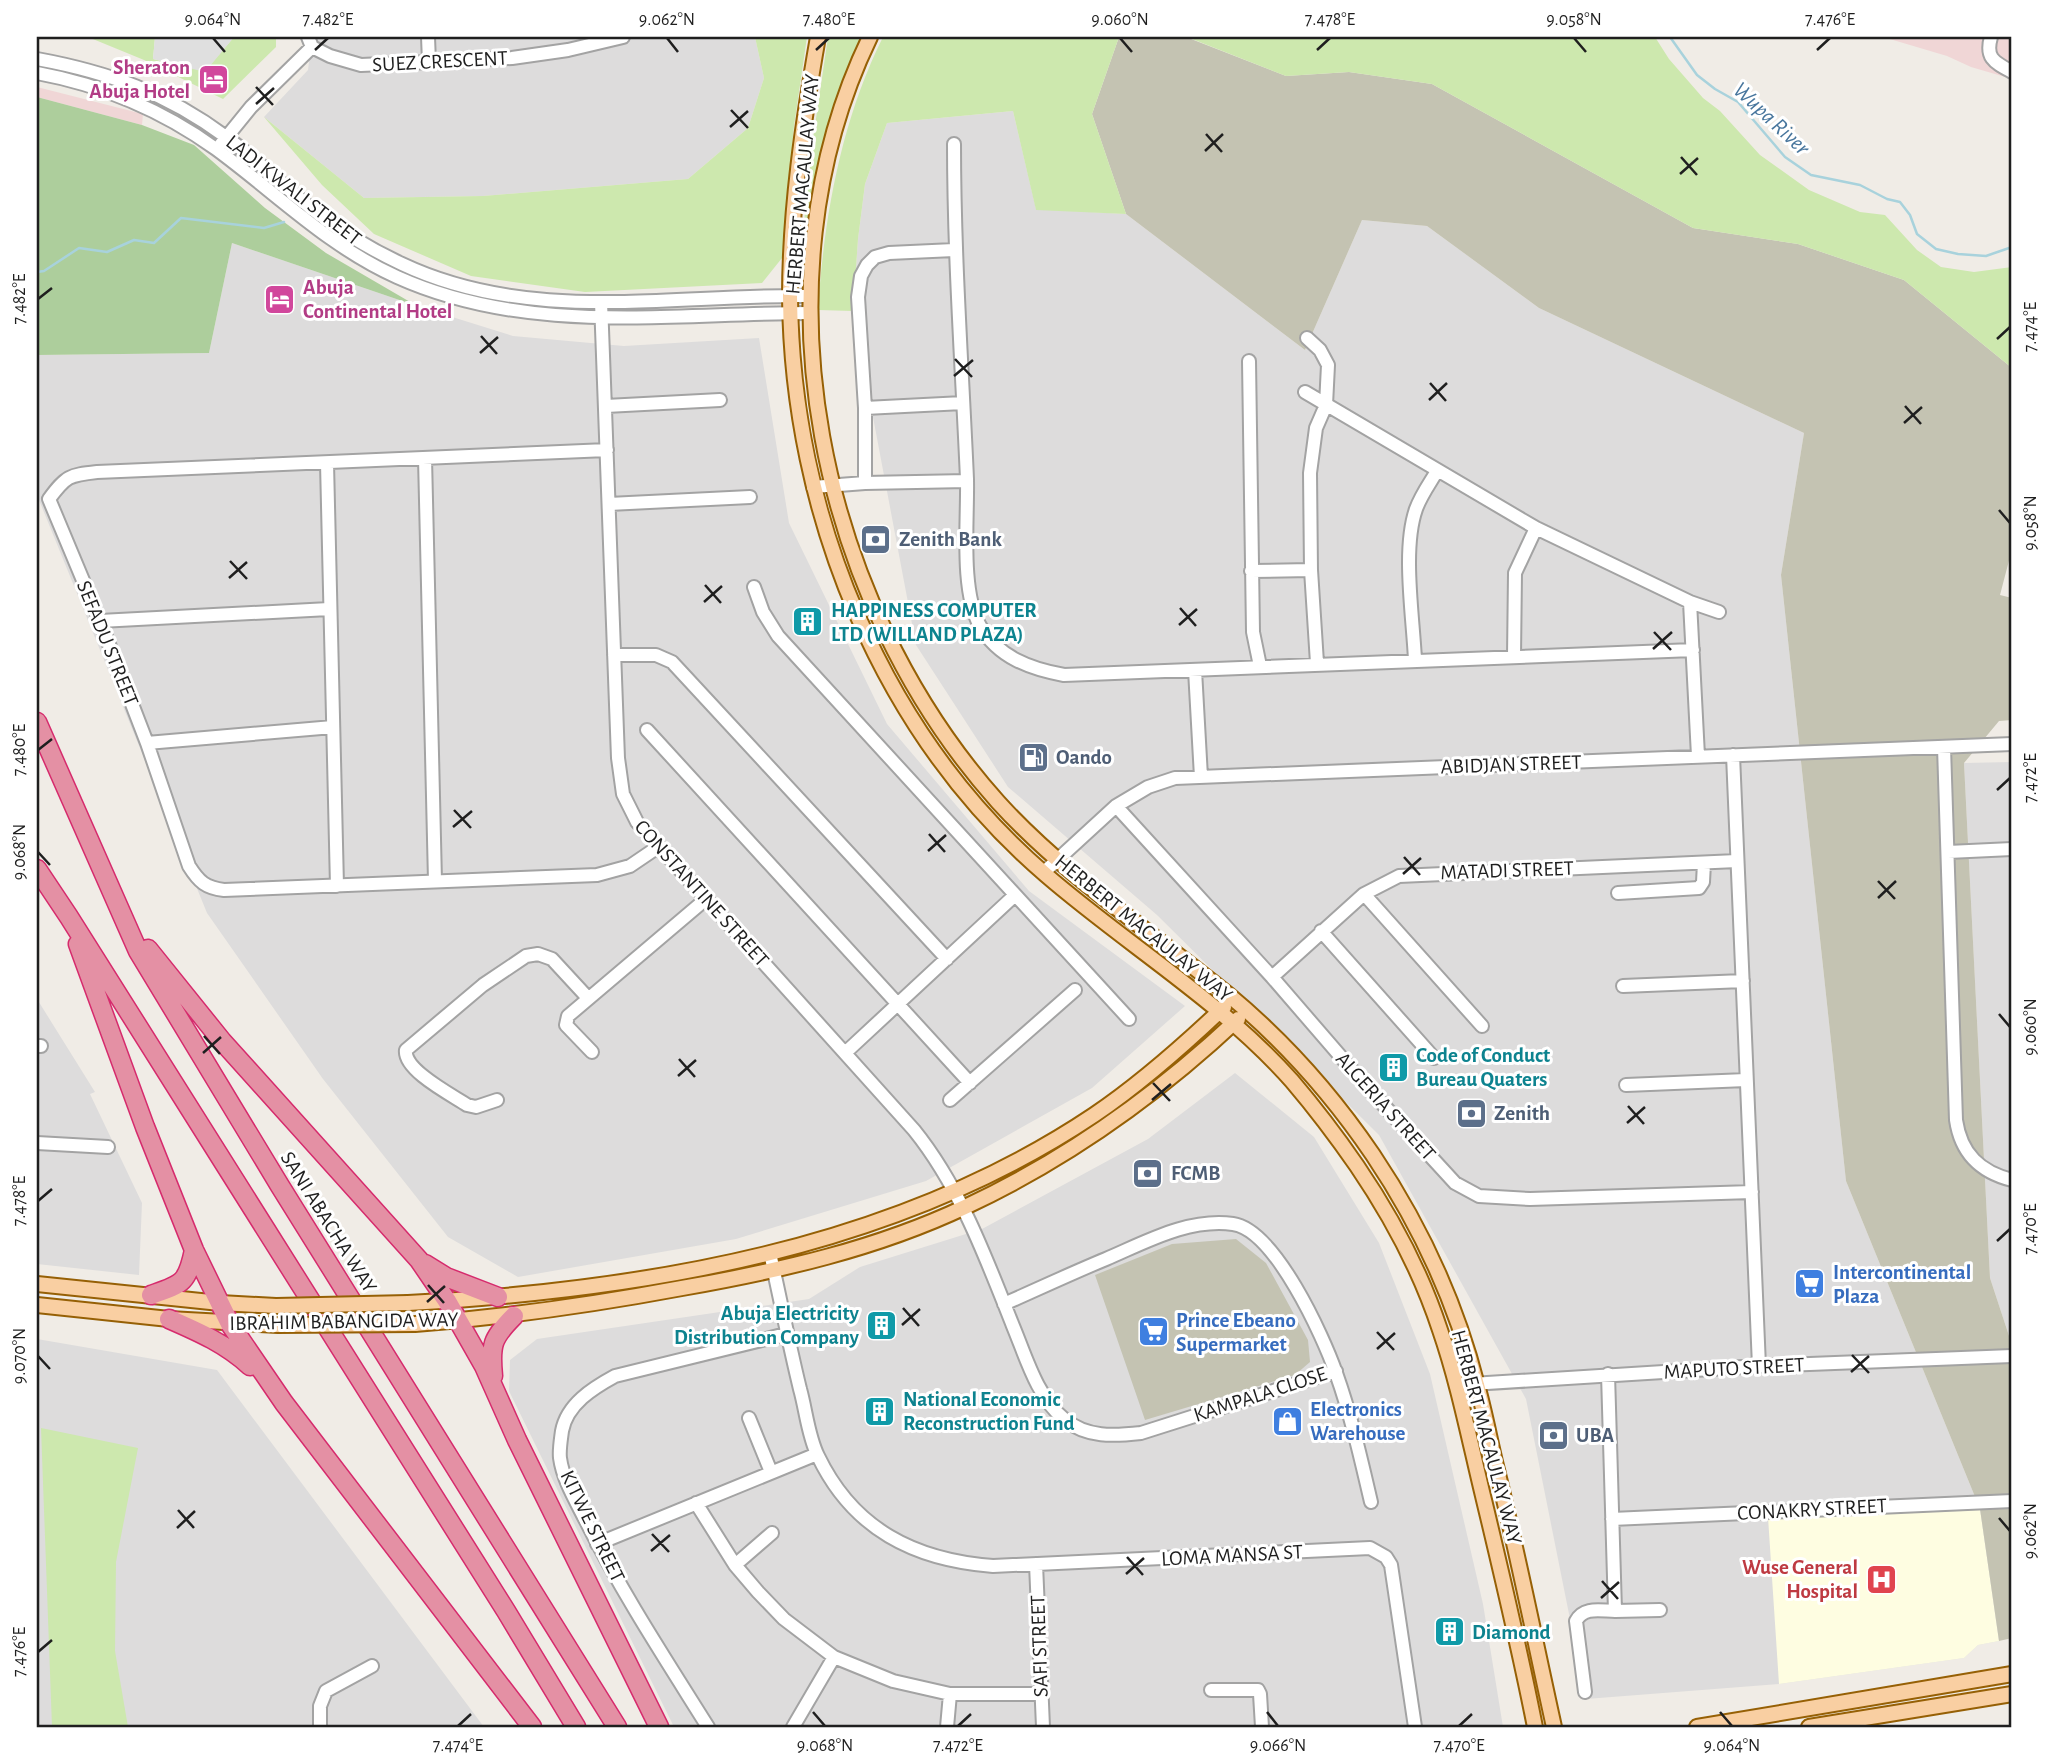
<svg xmlns="http://www.w3.org/2000/svg" width="2049" height="1764" font-family="'Alegreya Sans',sans-serif">
<rect width="100%" height="100%" fill="#f0ece6"/>
<path fill="#dddcdc" d="M 312,37 L 755,37 L 764,78 L 748,128 L 688,179 L 483,196 L 364,198 L 264,117 L 308,70 Z
M 1013,111 L 1036,209 L 1126,214 L 1305,350 L 1362,220 L 1427,226 L 1539,308 L 1804,433 L 1781,575 L 1846,1181 L 1980,1509 L 1999,1641 L 1978,1645 L 1964,1658 L 1779,1684 L 1586,1699 L 1526,1399 L 1379,1135 L 1157,915 L 1008,787 L 916,645 L 853,311 L 858,239 L 865,184 L 887,123 Z
M 232,243 L 417,306 L 513,336 L 624,346 L 759,338 L 789,523 L 887,724 L 1029,891 L 1185,1006 L 1092,1088 L 926,1181 L 736,1239 L 518,1277 L 448,1237 L 323,1079 L 207,913 L 37,495 L 37,355 L 209,353 Z
M 2012,762 L 2012,1345 L 1990,1278 L 1964,763 Z
M 37,999 L 95,1092 L 90,1094 L 142,1203 L 139,1275 L 37,1264 Z
M 1235,1073 L 1314,1137 L 1379,1243 L 1430,1374 L 1483,1604 L 1503,1727 L 674,1727 L 509,1391 L 510,1360 L 537,1339 L 809,1299 L 860,1267 L 982,1229 L 1148,1139 Z
M 37,1339 L 217,1370 L 484,1727 L 37,1727 Z"/>
<path fill="#f0d6d6" d="M 1883,37 L 2012,37 L 2012,79 L 1971,67 L 1947,56 Z
M 37,87 L 143,114 L 142,125 L 37,97 Z"/>
<path fill="#fefde1" d="M 1980,1509 L 1999,1641 L 1978,1645 L 1964,1658 L 1779,1684 L 1768,1517 Z"/>
<path fill="#c4c3b2" d="M 1119,37 L 1186,37 L 1286,76 L 1349,72 L 1432,84 L 1693,228 L 1798,244 L 1904,280 L 2012,368 L 2012,549 L 2000,595 L 2012,598 L 2012,720 L 1999,721 L 1964,763 L 1990,1278 L 2012,1345 L 2012,1638 L 1999,1641 L 1980,1509 L 1846,1181 L 1781,575 L 1804,433 L 1539,308 L 1427,226 L 1362,220 L 1305,350 L 1126,214 L 1092,114 Z
M 1236,1239 L 1266,1263 L 1308,1340 L 1310,1362 L 1295,1375 L 1145,1420 L 1095,1275 L 1172,1244 Z"/>
<path fill="#cde8ae" d="M 88,37 L 155,37 L 153,59 L 205,71 L 234,37 L 276,37 L 276,47 L 223,99 L 144,60 Z
M 755,37 L 807,37 L 794,126 L 782,258 L 762,283 L 585,292 L 471,276 L 374,234 L 322,185 L 264,117 L 364,198 L 483,196 L 688,179 L 748,128 L 764,78 Z
M 828,37 L 863,37 L 825,136 L 815,193 L 809,274 L 803,282 L 800,275 L 808,173 Z
M 883,37 L 1119,37 L 1092,114 L 1126,214 L 1036,210 L 1013,111 L 887,123 L 865,184 L 858,239 L 853,311 L 818,310 C 824,217 841,121 883,37 Z
M 1187,37 L 1655,37 L 1669,59 L 1703,98 L 1720,111 L 1760,155 L 1809,190 L 1860,212 L 1885,215 L 1917,250 L 1941,267 L 1974,272 L 2012,267 L 2012,368 L 1904,280 L 1798,244 L 1693,228 L 1432,84 L 1349,72 L 1286,76 Z
M 41,1428 L 138,1448 L 116,1562 L 115,1651 L 128,1727 L 52,1727 Z"/>
<path fill="#adce9c" d="M 37,97 L 142,125 L 194,145 L 265,208 L 326,253 L 417,306 L 232,243 L 209,353 L 37,355 Z"/>
<path fill="#dfdfdf" d="M 155,37 L 234,37 L 205,72 L 153,59 Z"/>
<g fill="none" stroke-linecap="round" stroke-linejoin="round">
<path stroke="#a8d2dc" stroke-width="2.5" d="M 1670,37 L 1697,75 L 1715,89 L 1738,102 L 1785,157 L 1811,175 L 1860,185 L 1887,199 L 1900,202 L 1910,215 L 1917,234 L 1936,249 L 1958,254 L 1986,256 L 2012,247
M 37,272 L 44,271 L 79,248 L 107,252 L 134,240 L 154,243 L 181,218 L 264,228 L 284,222"/>
<defs>
<path id="minor" d="M 308,37 L 312,47 L 330,56 L 361,65 L 429,62 L 512,58 L 568,50 L 623,37
M 428,37 L 429,62
M 1991,37 C 1985,58 1994,62 2012,72
M 37,59 C 108,72 167,93 226,137 C 258,160 285,188 316,212 C 342,232 372,250 402,264 C 531,325 673,294 810,296
M 37,73 C 102,85 162,110 216,149 C 276,193 328,246 397,277 C 528,336 671,313 810,313
M 221,144 L 251,107 L 312,47
M 954,144 C 954,256 962,366 967,479 C 968,520 960,590 980,626 C 998,657 1030,669 1064,675 L 1693,650
M 601,302 L 618,758 L 623,794 L 637,822 L 914,1130 C 960,1187 986,1258 1013,1326 C 1026,1357 1037,1397 1064,1419 C 1087,1438 1114,1436 1141,1433 L 1336,1371
M 1307,338 L 1320,350 L 1328,365 L 1326,405 L 1316,428 L 1310,473 L 1311,570 L 1317,663
M 1249,361 L 1253,632 L 1260,666
M 1305,392 L 1536,528 L 1690,602 L 1719,612
M 606,406 L 720,400
M 865,408 L 963,403
M 607,450 L 97,472 C 69,475 66,476 49,499 L 100,621 L 147,743 L 189,866 C 199,882 206,888 224,890 L 597,875 L 630,866 L 658,847
M 425,458 L 435,881
M 327,463 L 337,886
M 865,483 L 865,408 L 858,297 L 861,276 L 867,265 L 875,257 L 889,253 L 954,250
M 813,487 L 865,483 L 967,481
M 609,504 L 750,497
M 1251,571 L 1311,570
M 754,587 L 763,612 L 778,636 L 1129,1019
M 1690,602 L 1698,756
M 100,621 L 329,609
M 614,655 L 656,655 L 672,662 L 947,959
M 1514,656 L 1515,573 L 1536,528
M 1415,660 C 1413,616 1402,549 1416,509 C 1421,495 1430,483 1437,471
M 1195,670 L 1201,777
M 647,730 L 970,1083
M 147,743 L 333,727
M 1944,747 L 1956,1120 C 1961,1154 1980,1172 2012,1180
M 1733,755 L 1759,1366
M 1116,806 L 1272,977 L 1367,1087 L 1455,1183 L 1479,1196 L 1530,1199 L 1752,1192
M 1948,852 L 2012,849
M 1043,873 L 1116,806 L 1148,787 L 1175,778 L 2012,744
M 1618,893 L 1699,888 L 1703,882 L 1704,863
M 1364,894 L 1482,1026
M 1321,931 L 1434,1058
M 1272,977 L 1364,894 L 1399,876 L 1737,861
M 1623,986 L 1743,981
M 37,1046 L 41,1046
M 592,1052 L 566,1025 L 568,1016 L 706,899
M 845,1053 L 1014,896
M 1626,1085 L 1746,1080
M 497,1100 L 476,1107 L 467,1105 C 452,1095 403,1070 406,1050 L 483,985 L 526,956 L 538,954 L 552,959 L 588,998
M 950,1100 L 1075,990
M 37,1143 L 108,1147
M 770,1253 C 780,1298 789,1344 800,1389 C 806,1410 808,1436 818,1456 C 853,1529 914,1560 993,1566 L 1370,1548 L 1386,1557 L 1391,1565 L 1415,1727
M 1004,1304 C 1038,1289 1072,1273 1106,1259 C 1146,1242 1188,1218 1233,1224 C 1275,1230 1323,1336 1336,1373 C 1351,1415 1361,1459 1371,1502
M 1608,1374 L 1615,1611 L 1660,1610
M 1456,1385 L 1759,1366 L 2012,1356
M 749,1418 L 771,1472
M 696,1503 L 735,1565 L 758,1592 L 784,1619 L 834,1657 L 893,1681 L 950,1694 L 1041,1694
M 1612,1519 L 2012,1501
M 597,1544 L 817,1454
M 1036,1564 L 1043,1727
M 735,1565 L 772,1533
M 1211,1690 L 1258,1690 L 1260,1694 L 1262,1727
M 1585,1692 L 1576,1621 C 1584,1606 1601,1611 1615,1611
M 320,1727 L 320,1706 L 326,1691 L 372,1666
M 708,1727 C 666,1660 622,1593 586,1521 C 576,1501 563,1480 560,1458 C 559,1450 561,1439 562,1431 C 567,1404 593,1388 615,1376 L 786,1334
M 793,1727 L 834,1657
M 947,1727 L 950,1694"/>
<path id="major" d="M 818,37 C 803,122 790,210 790,297 C 792,514 881,733 1046,875 C 1127,945 1221,1001 1292,1081 C 1315,1108 1337,1137 1357,1166 C 1391,1216 1421,1272 1440,1330 C 1459,1385 1470,1443 1484,1500 C 1502,1575 1520,1651 1535,1727
M 870,37 C 751,283 819,602 998,802 C 1066,877 1152,932 1230,996 C 1284,1041 1333,1096 1373,1155 C 1420,1225 1456,1303 1477,1385 C 1485,1413 1490,1442 1497,1470 C 1518,1555 1535,1641 1554,1727
M 37,1284 L 220,1303 L 276,1306
M 408,1303 C 644,1290 894,1249 1094,1115 C 1140,1084 1184,1045 1224,1007
M 37,1305 L 169,1319 L 278,1325
M 415,1324 C 507,1317 591,1305 682,1288 C 779,1271 876,1249 965,1207 C 1066,1160 1157,1095 1238,1019
M 1697,1727 L 2012,1674
M 1809,1727 L 2012,1694"/>
<path id="highway" d="M 37,722 L 138,951 L 280,1186 L 617,1727
M 37,869 L 69,917 L 506,1611 L 576,1727
M 78,944 L 145,1127 L 194,1250 L 230,1324 L 284,1403 L 532,1727
M 148,949 L 222,1041 L 419,1260 L 447,1301 L 484,1366 L 517,1440 L 659,1727
M 425,1264 L 446,1277 L 498,1297
M 151,1295 C 182,1284 187,1284 194,1250
M 169,1319 C 199,1332 226,1344 250,1366
M 493,1376 C 490,1345 492,1338 514,1316"/>
</defs>
<use href="#minor" stroke="#a3a3a3" stroke-width="16"/>
<use href="#major" stroke="#966005" stroke-width="18"/>
<use href="#highway" stroke="#d62b6d" stroke-width="21"/>
<use href="#minor" stroke="#fff" stroke-width="12"/>
<use href="#major" stroke="#f9cfa2" stroke-width="14"/>
<use href="#highway" stroke="#e490a4" stroke-width="18"/>
<defs>
<path id="major-bridge" d="M 276,1306 L 408,1303
M 278,1325 L 415,1324"/>
</defs>
<use href="#major-bridge" stroke="#966005" stroke-width="18" stroke-linecap="butt"/>
<use href="#major-bridge" stroke="#f9cfa2" stroke-width="14"/>
</g>
<path fill="none" stroke="#1f1f1f" stroke-width="2.5" d="M 213,38 L 225,52M 667,38 L 678,52M 1120,38 L 1132,52M 1574,38 L 1586,52M 315,50 L 328,38M 816,50 L 829,38M 1317,50 L 1330,38M 1817,50 L 1830,38M 256,87 L 273,105M 256,104 L 274,88M 731,110 L 748,128M 730,127 L 748,111M 1206,134 L 1222,152M 1205,151 L 1223,134M 1681,157 L 1697,175M 1680,174 L 1698,158M 38,299 L 52,288M 481,336 L 497,354M 1997,339 L 2010,327M 480,353 L 498,337M 955,359 L 972,377M 954,376 L 973,360M 1430,383 L 1446,401M 1429,400 L 1447,383M 1905,406 L 1921,424M 1904,423 L 1922,407M 1999,510 L 2010,523M 230,561 L 247,579M 229,578 L 247,562M 705,585 L 721,603M 704,602 L 722,586M 1180,608 L 1196,626M 1179,625 L 1197,609M 1654,632 L 1671,650M 1653,649 L 1672,632M 38,750 L 52,739M 1997,790 L 2010,778M 454,810 L 471,828M 453,827 L 472,811M 929,834 L 945,852M 928,851 L 946,835M 38,852 L 50,865M 1404,857 L 1420,875M 1403,874 L 1421,858M 1878,881 L 1895,899M 1878,898 L 1896,881M 1999,1014 L 2010,1027M 204,1036 L 220,1054M 203,1053 L 221,1037M 679,1059 L 695,1077M 678,1076 L 696,1060M 1153,1083 L 1170,1101M 1152,1100 L 1171,1084M 1628,1106 L 1644,1124M 1627,1123 L 1645,1107M 38,1201 L 52,1189M 1997,1241 L 2010,1229M 428,1285 L 444,1303M 427,1302 L 445,1286M 903,1308 L 919,1326M 902,1325 L 920,1309M 1377,1332 L 1394,1350M 1377,1349 L 1395,1333M 1852,1355 L 1869,1373M 38,1356 L 50,1369M 1851,1372 L 1869,1356M 178,1510 L 194,1528M 1999,1518 L 2010,1531M 177,1528 L 195,1511M 652,1534 L 669,1552M 651,1551 L 670,1535M 1127,1557 L 1143,1575M 1126,1574 L 1144,1558M 1602,1581 L 1618,1599M 1601,1598 L 1619,1582M 38,1652 L 52,1640M 813,1712 L 825,1726M 1267,1712 L 1278,1726M 1720,1712 L 1732,1726M 458,1726 L 471,1714M 958,1726 L 971,1714M 1459,1726 L 1472,1714"/>
<defs>
<symbol id="hotel-square" viewBox="-11 -11 22 22"><rect x="-9" y="-9" width="18" height="18" rx="4" fill="#d1479c" stroke="#fff"/><path d="M-6-4.5h1.5V1H6V5H4.5V3h-9V5H-6ZM-4 0a1.8 1.8 0 1 1 3.6 0ZM.5 0V-2.5h3Q6-2.5 6 0Z" fill="#fff"/></symbol>
<symbol id="bank-square" viewBox="-11 -11 22 22"><rect x="-9" y="-9" width="18" height="18" rx="4" fill="#5c6f8a" stroke="#fff"/><path d="M-6-4H6V4H-6ZM0-2.3a2.3 2.3 0 1 0 0 4.6a2.3 2.3 0 1 0 0-4.6Z" fill="#fff"/></symbol>
<symbol id="building-square" viewBox="-11 -11 22 22"><rect x="-9" y="-9" width="18" height="18" rx="4" fill="#0f9aa8" stroke="#fff"/><path d="M-4-6H4V6H1V3H-1V6H-4ZM-2.5-4.3h1.7v1.8h-1.7ZM.8-4.3h1.7v1.8H.8ZM-2.5-1h1.7V.8h-1.7ZM.8-1h1.7V.8H.8Z" fill="#fff"/></symbol>
<symbol id="fuel-square" viewBox="-11 -11 22 22"><rect x="-9" y="-9" width="18" height="18" rx="4" fill="#5c6f8a" stroke="#fff"/><path d="M-5.5-6h7V0h2V4h1.3V-2.5L3-4.5l.8-.8L6-3V5H2.5V1h-1V6h-7ZM-4.2-4.7v3.2H.2V-4.7Z" fill="#fff"/></symbol>
<symbol id="supermarket-square" viewBox="-11 -11 22 22"><rect x="-9" y="-9" width="18" height="18" rx="4" fill="#3f7fe0" stroke="#fff"/><path d="M-6-5.5h2.5l.6 2H6L4.5 2H-2.5L-4.4-4H-6ZM-1.5 3.2a1.3 1.3 0 1 0 .1 0ZM3 3.2a1.3 1.3 0 1 0 .1 0Z" fill="#fff"/></symbol>
<symbol id="shop-square" viewBox="-11 -11 22 22"><rect x="-9" y="-9" width="18" height="18" rx="4" fill="#3f7fe0" stroke="#fff"/><path d="M-5-2.5h2.3a2.7 3.5 0 0 1 5.4 0H5L5.5 6h-11ZM-1.5-2.5h3a1.5 2.3 0 0 0-3 0Z" fill="#fff"/></symbol>
<symbol id="hospital-square" viewBox="-11 -11 22 22"><rect x="-9" y="-9" width="18" height="18" rx="4" fill="#e0444e" stroke="#fff"/><path d="M-5-5h3v3.5h4V-5h3V5h-3V1.5h-4V5h-3Z" fill="#fff"/></symbol>
</defs>
<g fill-rule="evenodd">
<use href="#hotel-square" x="196" y="62" width="35" height="35"/>
<use href="#hotel-square" x="262" y="282" width="35" height="35"/>
<use href="#bank-square" x="858" y="522" width="35" height="35"/>
<use href="#building-square" x="790" y="604" width="35" height="35"/>
<use href="#fuel-square" x="1016" y="740" width="35" height="35"/>
<use href="#building-square" x="1376" y="1050" width="35" height="35"/>
<use href="#bank-square" x="1454" y="1096" width="35" height="35"/>
<use href="#bank-square" x="1130" y="1156" width="35" height="35"/>
<use href="#supermarket-square" x="1792" y="1266" width="35" height="35"/>
<use href="#building-square" x="864" y="1308" width="35" height="35"/>
<use href="#supermarket-square" x="1136" y="1314" width="35" height="35"/>
<use href="#building-square" x="862" y="1394" width="35" height="35"/>
<use href="#shop-square" x="1270" y="1404" width="35" height="35"/>
<use href="#bank-square" x="1536" y="1418" width="35" height="35"/>
<use href="#hospital-square" x="1864" y="1562" width="35" height="35"/>
<use href="#building-square" x="1432" y="1614" width="35" height="35"/>
</g>
<g text-anchor="middle" stroke-width="6" stroke-linejoin="round" paint-order="stroke">
<g font-size="21" fill="#1f1f1f" stroke="#fff">
<text transform="translate(440 61) rotate(-3)" y="7">SUEZ CRESCENT</text>
<text transform="translate(802 184) rotate(-85)" y="7">HERBERT MACAULAY WAY</text>
<text transform="translate(294 190) rotate(38)" y="7">LADI KWALI STREET</text>
<text transform="translate(108 643) rotate(68)" y="7">SEFADU STREET</text>
<text transform="translate(1511 764) rotate(-2)" y="7">ABIDJAN STREET</text>
<text transform="translate(1507 870) rotate(-2)" y="7">MATADI STREET</text>
<text transform="translate(702 893) rotate(48)" y="7">CONSTANTINE STREET</text>
<text transform="translate(1144 928) rotate(39)" y="7">HERBERT MACAULAY WAY</text>
<text transform="translate(1386 1106) rotate(48)" y="7">ALGERIA STREET</text>
<text transform="translate(329 1222) rotate(58)" y="7">SANI ABACHA WAY</text>
<text transform="translate(344 1321) rotate(-1)" y="7">IBRAHIM BABANGIDA WAY</text>
<text transform="translate(1734 1368) rotate(-3)" y="7">MAPUTO STREET</text>
<text transform="translate(1260 1394) rotate(-18)" y="7">KAMPALA CLOSE</text>
<text transform="translate(1487 1437) rotate(75)" y="7">HERBERT MACAULAY WAY</text>
<text transform="translate(1812 1509) rotate(-3)" y="7">CONAKRY STREET</text>
<text transform="translate(593 1526) rotate(64)" y="7">KITWE STREET</text>
<text transform="translate(1232 1555) rotate(-3)" y="7">LOMA MANSA ST</text>
<text transform="translate(1039 1646) rotate(-92)" y="7">SAFI STREET</text>
</g>
<g font-size="21" font-weight="bold" fill="#b23c85" stroke="#fff" text-anchor="end">
<text x="190" y="74">Sheraton<tspan x="190" dy="24">Abuja Hotel</tspan></text>
<text x="303" y="294" text-anchor="start">Abuja<tspan x="303" dy="24">Continental Hotel</tspan></text>
</g>
<g font-size="21" font-weight="bold" fill="#4e5e75" stroke="#fff" text-anchor="start">
<text x="899" y="546">Zenith Bank</text>
<text x="1056" y="764">Oando</text>
<text x="1494" y="1120">Zenith</text>
<text x="1171" y="1180">FCMB</text>
<text x="1576" y="1442">UBA</text>
</g>
<g font-size="21" font-weight="bold" fill="#0d838f" stroke="#fff" text-anchor="start">
<text x="831" y="617">HAPPINESS COMPUTER<tspan x="831" dy="24">LTD (WILLAND PLAZA)</tspan></text>
<text x="1416" y="1062">Code of Conduct<tspan x="1416" dy="24">Bureau Quaters</tspan></text>
<text x="859" y="1320" text-anchor="end">Abuja Electricity<tspan x="859" dy="24">Distribution Company</tspan></text>
<text x="903" y="1406">National Economic<tspan x="903" dy="24">Reconstruction Fund</tspan></text>
<text x="1472" y="1639">Diamond</text>
</g>
<g font-size="21" font-weight="bold" fill="#366cbe" stroke="#fff" text-anchor="start">
<text x="1833" y="1279">Intercontinental<tspan x="1833" dy="24">Plaza</tspan></text>
<text x="1176" y="1327">Prince Ebeano<tspan x="1176" dy="24">Supermarket</tspan></text>
<text x="1310" y="1416">Electronics<tspan x="1310" dy="24">Warehouse</tspan></text>
</g>
<g font-size="21" font-weight="bold" fill="#be3a42" stroke="#fff" text-anchor="end">
<text x="1858" y="1574">Wuse General<tspan x="1858" dy="24">Hospital</tspan></text>
</g>
<g font-size="23" font-style="italic" fill="#48769d" stroke="#fff">
<text transform="translate(1772 118) rotate(43)" y="8">Wupa River</text>
</g>
</g>
<rect width="2049" height="1764" fill="none" stroke="#ffffff" stroke-width="77"/>
<rect x="38" y="38" width="1972" height="1688" fill="none" stroke="#1f1f1f" stroke-width="2.5"/>
<g font-size="18" text-anchor="middle" fill="#1f1f1f">
<text x="213" y="25">9.064°N</text>
<text x="328" y="25">7.482°E</text>
<text x="667" y="25">9.062°N</text>
<text x="829" y="25">7.480°E</text>
<text x="1120" y="25">9.060°N</text>
<text x="1330" y="25">7.478°E</text>
<text x="1574" y="25">9.058°N</text>
<text x="1830" y="25">7.476°E</text>
<text transform="translate(19 299) rotate(-90)" y="6">7.482°E</text>
<text transform="translate(2030 327) rotate(-90)" y="6">7.474°E</text>
<text transform="translate(2030 523) rotate(-90)" y="6">9.058°N</text>
<text transform="translate(19 750) rotate(-90)" y="6">7.480°E</text>
<text transform="translate(2030 778) rotate(-90)" y="6">7.472°E</text>
<text transform="translate(19 852) rotate(-90)" y="6">9.068°N</text>
<text transform="translate(2030 1027) rotate(-90)" y="6">9.060°N</text>
<text transform="translate(19 1201) rotate(-90)" y="6">7.478°E</text>
<text transform="translate(2030 1229) rotate(-90)" y="6">7.470°E</text>
<text transform="translate(19 1356) rotate(-90)" y="6">9.070°N</text>
<text transform="translate(2030 1531) rotate(-90)" y="6">9.062°N</text>
<text transform="translate(19 1652) rotate(-90)" y="6">7.476°E</text>
<text x="458" y="1751">7.474°E</text>
<text x="825" y="1751">9.068°N</text>
<text x="958" y="1751">7.472°E</text>
<text x="1278" y="1751">9.066°N</text>
<text x="1459" y="1751">7.470°E</text>
<text x="1732" y="1751">9.064°N</text>
</g>
</svg>
